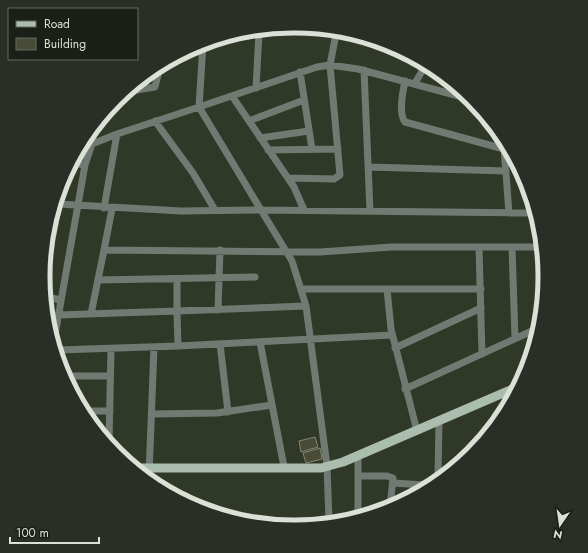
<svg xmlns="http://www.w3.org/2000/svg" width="588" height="553" font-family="Jost,sans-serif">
<rect width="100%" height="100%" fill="#303927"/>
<path fill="#4a4b36" stroke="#858770" d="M 315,437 L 318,447 L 301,452 L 299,441 Z
M 320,448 L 322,459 L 306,463 L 303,453 Z"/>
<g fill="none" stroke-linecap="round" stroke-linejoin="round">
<path stroke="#717a72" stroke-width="7" d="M 203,44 L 199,107 L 317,67 L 330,65 L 358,69 L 470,99
M 364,70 L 370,211
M 300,72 L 312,149
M 405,81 C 403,91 398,113 405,122 L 504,149
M 415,83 L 424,68
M 256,88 L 259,33
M 130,91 L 155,87 L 159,71
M 232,96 L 294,187 L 304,210
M 155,121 L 193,173 L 215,210
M 249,121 L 304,100
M 260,138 L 309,131
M 504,148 L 509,213
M 268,150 L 338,149
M 85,165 L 92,144 L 117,134 L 199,107 L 261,210 L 532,213
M 368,167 L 506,171
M 288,178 L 334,179 L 340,175 L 330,65 L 336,34
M 58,204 L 181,211 L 261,210 L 292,261 L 306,306 L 327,466 L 329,520
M 104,208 L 117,134
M 112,209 L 104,250 L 320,252 L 392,247 L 539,247
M 479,247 L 482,354
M 512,247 L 515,338
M 177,279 L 177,311 L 306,306
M 98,280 L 255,277
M 44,281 L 64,178
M 302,289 L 481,289
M 387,289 L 391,329 L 417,431
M 48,297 L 60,300
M 218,310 L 220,250
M 91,314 L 104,250
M 58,315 L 177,311 L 178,346
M 55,335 L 85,165 L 74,163
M 260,342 L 284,467
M 220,344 L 228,412
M 395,348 L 481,308
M 58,350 L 178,346 L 392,335
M 65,376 L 110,376
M 405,389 L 534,330
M 88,411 L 110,411
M 152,414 L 217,413 L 272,405
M 109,442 L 111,349
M 149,475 L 154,347
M 358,476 L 387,476 L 393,478 L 390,508
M 438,476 L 439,421
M 393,483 L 424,485
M 358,514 L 358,456
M 267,522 L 317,522"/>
<path stroke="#abbdae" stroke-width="9" d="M 138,468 L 321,468 L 343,462 L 515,388"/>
</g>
<path d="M0 0H588V553H0ZM293 33H295A243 243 0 0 1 538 276V277A243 243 0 0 1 295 520H293A243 243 0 0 1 50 277V276A243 243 0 0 1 293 33Z" fill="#292f26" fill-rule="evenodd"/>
<path fill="none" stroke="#dbe1d6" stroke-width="5" d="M293 33H295A243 243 0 0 1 538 276V277A243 243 0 0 1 295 520H293A243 243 0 0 1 50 277V276A243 243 0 0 1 293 33Z"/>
<rect x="8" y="8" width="130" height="52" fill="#1a1f17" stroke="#676d63"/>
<rect x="16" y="21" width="20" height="6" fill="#abbdae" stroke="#676d63"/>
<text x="44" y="28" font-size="12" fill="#dbe1d6">Road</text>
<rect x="16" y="38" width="20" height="12" fill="#4a4b36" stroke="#676d63"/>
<text x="44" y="48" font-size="12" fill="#dbe1d6">Building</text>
<g transform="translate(560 525) rotate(193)" stroke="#1a1f17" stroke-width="3" paint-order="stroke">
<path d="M0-3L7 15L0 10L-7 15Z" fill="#dbe1d6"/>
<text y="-6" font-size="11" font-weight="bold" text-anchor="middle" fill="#dbe1d6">N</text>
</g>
<path d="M10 537v6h89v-6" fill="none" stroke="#dbe1d6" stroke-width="2"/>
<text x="16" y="537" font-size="12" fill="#dbe1d6" stroke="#1a1f17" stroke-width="3" paint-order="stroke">100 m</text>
</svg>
